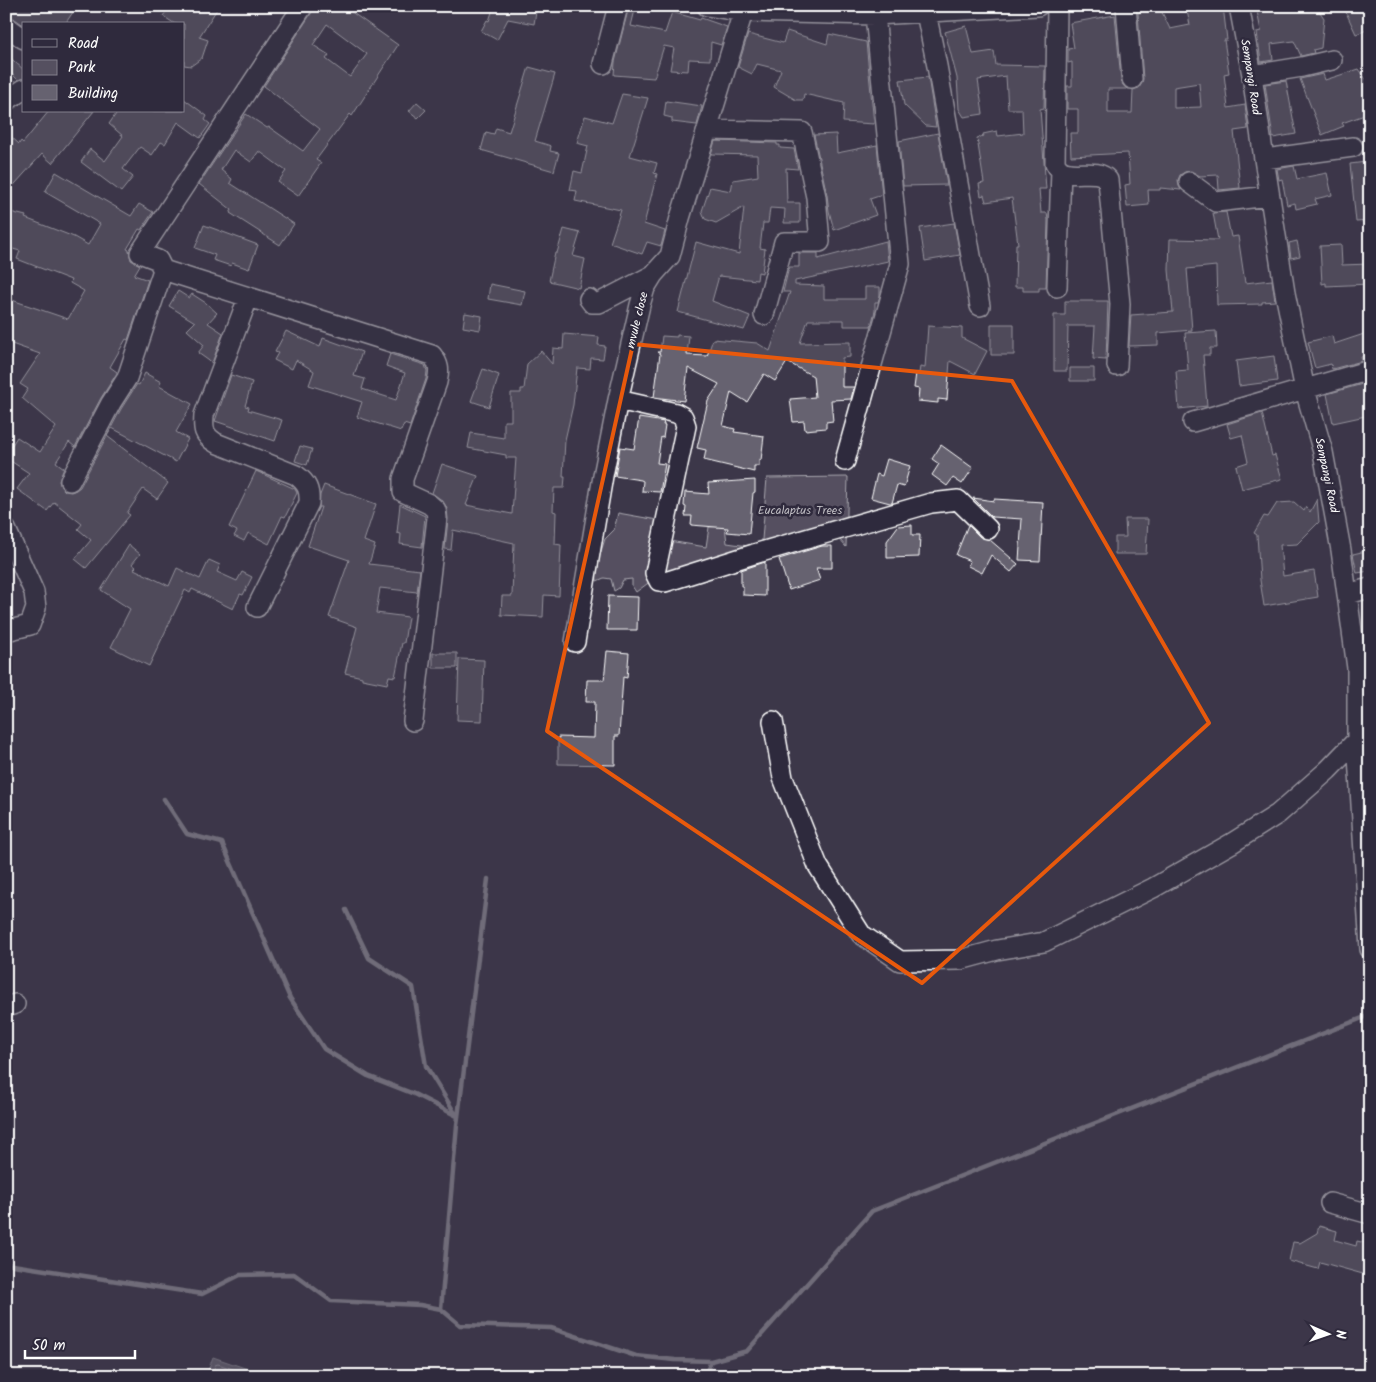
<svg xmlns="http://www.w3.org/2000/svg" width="1376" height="1382" font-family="Kalam,sans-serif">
<rect width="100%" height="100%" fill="#3c3749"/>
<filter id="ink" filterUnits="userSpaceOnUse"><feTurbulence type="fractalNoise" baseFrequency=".02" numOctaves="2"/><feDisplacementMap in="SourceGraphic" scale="10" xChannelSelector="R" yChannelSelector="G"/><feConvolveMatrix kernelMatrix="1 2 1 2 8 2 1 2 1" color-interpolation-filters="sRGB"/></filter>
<g filter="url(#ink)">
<path fill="#555060" stroke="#aaa8b0" d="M 848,477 L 846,547 L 839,539 L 761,552 L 767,478 Z
M 618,513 L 663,521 L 651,581 L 636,592 L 632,586 L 632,579 L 623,580 L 619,588 L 614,591 L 611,579 L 604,578 L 597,581 L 596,567 L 605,539 L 614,530 Z
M 725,526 L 727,543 L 748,546 L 662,575 L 669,541 L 706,547 L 709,527 Z"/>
<path fill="#797682" stroke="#afadb4" d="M 213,1357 L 268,1376 L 206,1376 Z"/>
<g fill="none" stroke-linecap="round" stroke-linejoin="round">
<path stroke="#c9c8cd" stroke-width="1" d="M 212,1376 L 215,1365 L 218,1364 L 253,1376"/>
<path stroke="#afadb4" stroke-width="4.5" d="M 164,799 L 187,834 L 222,843 L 290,998 L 324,1049 L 368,1076 L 414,1094 L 457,1116
M 346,910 L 369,958 L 413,987 L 426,1066 L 456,1115
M 6,1264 L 202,1294 L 240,1275 L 294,1274 L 331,1301 L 420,1305 L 441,1309 L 460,1325 L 551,1328 L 636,1356 L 675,1360 L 711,1361 L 747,1351 L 872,1211 L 1370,1015
M 441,1309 L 457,1125 L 488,879
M 705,1376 L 711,1361"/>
</g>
<path fill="#666270" stroke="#fff" fill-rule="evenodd" d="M 6,6 L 77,6 L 65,24 L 22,24 L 6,13 Z
M 170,6 L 219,6 L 199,37 L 208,40 L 202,58 L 191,66 L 184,65 L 184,24 L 175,24 L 163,16 Z
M 314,6 L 343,6 L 398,45 L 352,116 L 350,114 L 316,160 L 321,163 L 298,196 L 278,182 L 286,171 L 259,151 L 251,162 L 234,150 L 221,170 L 232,179 L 230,183 L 294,224 L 280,245 L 230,213 L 232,210 L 199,184 L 246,114 L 267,128 L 269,127 L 303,151 L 320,129 L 264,86 L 312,12 ZM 327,24 L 367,54 L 350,77 L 326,59 L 329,55 L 313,45 Z
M 494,6 L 534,6 L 532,11 L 536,12 L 534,24 L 508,19 L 497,40 L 481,31 L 487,20 L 489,21 Z
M 629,6 L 636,6 L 631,26 L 665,33 L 672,12 L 700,20 L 701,18 L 727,27 L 721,45 L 711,42 L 710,60 L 689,59 L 688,71 L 670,70 L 674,48 L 664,46 L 654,78 L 614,75 L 615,62 Z
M 1152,6 L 1159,6 L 1170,29 L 1190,25 L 1186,6 L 1223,6 L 1227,40 L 1224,40 L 1229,73 L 1224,74 L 1228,108 L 1245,105 L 1248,129 L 1234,131 L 1240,188 L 1219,190 L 1218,175 L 1200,176 L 1191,171 L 1185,172 L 1180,175 L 1178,180 L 1179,186 L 1181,190 L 1160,188 L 1160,190 L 1148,190 L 1149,205 L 1127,207 L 1125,185 L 1130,184 L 1128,153 L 1071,156 L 1070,133 L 1078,133 L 1078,109 L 1067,109 L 1067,86 L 1072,86 L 1072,62 L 1068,63 L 1068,49 L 1074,48 L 1070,23 L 1115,15 L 1121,80 L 1123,85 L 1127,89 L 1108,89 L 1108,113 L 1132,113 L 1133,90 L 1139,88 L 1142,83 L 1143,79 L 1138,13 ZM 1199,83 L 1201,107 L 1174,108 L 1174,87 Z
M 1256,6 L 1316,6 L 1324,18 L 1321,48 L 1313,50 L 1314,53 L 1301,56 L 1294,41 L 1271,44 L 1273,60 L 1261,62 L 1257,32 L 1261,31 Z
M 1343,6 L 1370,6 L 1370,29 L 1356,34 Z
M 966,26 L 973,54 L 994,51 L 996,65 L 1045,66 L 1044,108 L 1040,109 L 1046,189 L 1039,189 L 1041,213 L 1047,213 L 1048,220 L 1046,288 L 1039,288 L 1039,291 L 1023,291 L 1023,287 L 1015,287 L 1016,244 L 1018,244 L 1012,198 L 986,202 L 984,195 L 981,196 L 979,184 L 984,183 L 977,138 L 984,136 L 983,134 L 997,131 L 998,136 L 1023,133 L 1022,109 L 1008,109 L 1006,76 L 978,80 L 983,114 L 964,117 L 959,109 L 957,78 L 945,32 Z
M 787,31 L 827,44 L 829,34 L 866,42 L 874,124 L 843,122 L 844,103 L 804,94 L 803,100 L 796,100 L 774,87 L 781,70 L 757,64 L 752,74 L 738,67 L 748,34 L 783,43 Z
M 6,54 L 24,70 L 24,78 L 18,80 L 6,68 Z
M 529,67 L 555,74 L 535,141 L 551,146 L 550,151 L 559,153 L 554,171 L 481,150 L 486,132 L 494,134 L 496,128 L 509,132 Z
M 1359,69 L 1370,85 L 1370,113 L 1342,123 L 1344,126 L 1322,135 L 1300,79 L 1323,74 L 1325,80 Z
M 928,77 L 936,127 L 926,126 L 904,105 L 900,80 Z
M 1286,81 L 1296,134 L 1273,138 L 1265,84 Z
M 622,94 L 648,98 L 630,156 L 657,163 L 654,173 L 657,174 L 644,224 L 665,231 L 661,246 L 647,242 L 642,254 L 610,243 L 621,210 L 575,201 L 577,191 L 570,190 L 574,171 L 582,173 L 588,146 L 577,143 L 585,116 L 612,123 Z
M 184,99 L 207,116 L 205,120 L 210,124 L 200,138 L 178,122 L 165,144 L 161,142 L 152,155 L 140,147 L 123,169 L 133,177 L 121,192 L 81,162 L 90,149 L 105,161 L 123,136 L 109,124 L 118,111 L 184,111 Z
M 666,101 L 702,106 L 697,125 L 672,122 L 672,118 L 664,116 Z
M 417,102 L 426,110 L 418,118 L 409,111 Z
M 49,111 L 94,111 L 52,163 L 42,154 L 6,194 L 6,132 L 19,144 L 21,141 L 23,143 Z
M 938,133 L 947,185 L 903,186 L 899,141 Z
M 836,134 L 837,153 L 877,145 L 882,195 L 870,199 L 876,215 L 834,230 L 829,211 L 827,195 L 814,135 Z
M 715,141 L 777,143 L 777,145 L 780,145 L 780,148 L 794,149 L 798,169 L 786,168 L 787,203 L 800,203 L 800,223 L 784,223 L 785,209 L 770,208 L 768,223 L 763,223 L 760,248 L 765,249 L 762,273 L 758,272 L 757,280 L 719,276 L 712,301 L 750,316 L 744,330 L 678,312 L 696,242 L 739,254 L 744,207 L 716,223 L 705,219 L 702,211 L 710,187 L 731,191 L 733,180 L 758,176 L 757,155 L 711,154 Z
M 1366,162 L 1370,193 L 1370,221 L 1356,222 L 1350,164 Z
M 1294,166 L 1297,179 L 1327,173 L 1332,195 L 1315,199 L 1317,204 L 1296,209 L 1295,203 L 1287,205 L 1282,179 L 1279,180 L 1277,169 Z
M 56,172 L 131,216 L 139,204 L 153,212 L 141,230 L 139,229 L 127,249 L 129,250 L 131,260 L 140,265 L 134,275 L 148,280 L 128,340 L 126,339 L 110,367 L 117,372 L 117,373 L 101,398 L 75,447 L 69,442 L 56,462 L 64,468 L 59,481 L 61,487 L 65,491 L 71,492 L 76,490 L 80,487 L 121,409 L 137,384 L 139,385 L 145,373 L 161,382 L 159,386 L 192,404 L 176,432 L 188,439 L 176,462 L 112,428 L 107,436 L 168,483 L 157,499 L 143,489 L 127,513 L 130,515 L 86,568 L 75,559 L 91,540 L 78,529 L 82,524 L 54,502 L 47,511 L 17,489 L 29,473 L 6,458 L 6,454 L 17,437 L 40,452 L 56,427 L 22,398 L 28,389 L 20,384 L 40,354 L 6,342 L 6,298 L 68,319 L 84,291 L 70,283 L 71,280 L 17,259 L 20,251 L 6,247 L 6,211 L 26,216 L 25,218 L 74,237 L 88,245 L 100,224 L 45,192 Z
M 1226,212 L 1231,237 L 1238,236 L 1245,283 L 1272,280 L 1275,301 L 1262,302 L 1262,304 L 1217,305 L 1216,266 L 1187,269 L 1192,330 L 1158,333 L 1158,345 L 1129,346 L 1131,315 L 1173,312 L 1169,270 L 1170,239 L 1218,240 L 1213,213 Z
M 954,223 L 960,255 L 925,261 L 920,228 Z
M 204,225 L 258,245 L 249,269 L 232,263 L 231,266 L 213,260 L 215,255 L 195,248 Z
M 564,229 L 580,233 L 573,256 L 585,259 L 579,288 L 549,281 L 555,253 L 557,253 Z
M 886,241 L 888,261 L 795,281 L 795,285 L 824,286 L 824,299 L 865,299 L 865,287 L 880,287 L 880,296 L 878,302 L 875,302 L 875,311 L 871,326 L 844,326 L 844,320 L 808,320 L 800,343 L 850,342 L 850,357 L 842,358 L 842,387 L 854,387 L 851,399 L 831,400 L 833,421 L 826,422 L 826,428 L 805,430 L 804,421 L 793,422 L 790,399 L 815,397 L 813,376 L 787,362 L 775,381 L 764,374 L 747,402 L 731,392 L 723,426 L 735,429 L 734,432 L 764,436 L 761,460 L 759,460 L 759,466 L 754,466 L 754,472 L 704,460 L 706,450 L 697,448 L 708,401 L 719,384 L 688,368 L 684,401 L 654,397 L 660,354 L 657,352 L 660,352 L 662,336 L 677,337 L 677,335 L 689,336 L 687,355 L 707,356 L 713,339 L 757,343 L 770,351 L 790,292 L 783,292 L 789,267 L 799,267 L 799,253 L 818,253 L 818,259 Z
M 1297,241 L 1300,256 L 1291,258 L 1289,243 Z
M 1341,245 L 1342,265 L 1370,264 L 1370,284 L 1326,286 L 1326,283 L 1322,284 L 1320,246 Z
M 490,284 L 525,291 L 522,305 L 488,299 Z
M 178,291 L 189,298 L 192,294 L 206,303 L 217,313 L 208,323 L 223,333 L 212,363 L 198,353 L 204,345 L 187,330 L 195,322 L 169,306 Z
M 1065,301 L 1108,301 L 1106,360 L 1093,359 L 1095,326 L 1068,326 L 1067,371 L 1054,371 L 1054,315 L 1065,315 Z
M 465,313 L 482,316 L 480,330 L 463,327 Z
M 991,324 L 1014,324 L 1014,355 L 991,355 Z
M 928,326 L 962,328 L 962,338 L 987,351 L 975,374 L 950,361 L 947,400 L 938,399 L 938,403 L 918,401 L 919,389 L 914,388 L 916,373 L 919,373 L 920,367 L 925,368 Z
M 286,331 L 320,347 L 323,338 L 362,352 L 354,376 L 365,379 L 362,389 L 396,400 L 405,373 L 386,366 L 390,354 L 425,365 L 427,371 L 426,379 L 410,426 L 404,424 L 401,431 L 357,417 L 362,402 L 309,385 L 314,371 L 296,360 L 292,369 L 274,360 L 278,353 L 275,352 Z
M 1216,331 L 1217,348 L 1210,348 L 1210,355 L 1203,355 L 1207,406 L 1179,409 L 1176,371 L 1188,370 L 1185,333 Z
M 1370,332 L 1370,355 L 1361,357 L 1362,361 L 1332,369 L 1331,364 L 1315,368 L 1308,342 L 1332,336 L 1334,344 Z
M 564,334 L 599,337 L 598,345 L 605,346 L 603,359 L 591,358 L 590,369 L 577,368 L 573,405 L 565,440 L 563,477 L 565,477 L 564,488 L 554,488 L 553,511 L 556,512 L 555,544 L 561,545 L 559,596 L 544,595 L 543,617 L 501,615 L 502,596 L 512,596 L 514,543 L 453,530 L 451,550 L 445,549 L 448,519 L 447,509 L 443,501 L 432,493 L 442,464 L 478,476 L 466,505 L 512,514 L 516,458 L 506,458 L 506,455 L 468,448 L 471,433 L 504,438 L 504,421 L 511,421 L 511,393 L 521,393 L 521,389 L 524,389 L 527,364 L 541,351 L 552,364 L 553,348 L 563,349 Z
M 1274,356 L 1277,381 L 1239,386 L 1236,361 Z
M 1070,368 L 1094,368 L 1094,381 L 1070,381 Z
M 483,369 L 499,375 L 489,407 L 471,401 Z
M 231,375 L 252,382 L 245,406 L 249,407 L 248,410 L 282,420 L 275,441 L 215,421 Z
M 1366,383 L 1370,402 L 1370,415 L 1333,423 L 1327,394 Z
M 1262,413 L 1272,456 L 1275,455 L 1282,479 L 1242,489 L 1236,466 L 1248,462 L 1242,435 L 1231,438 L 1227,424 Z
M 639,418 L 664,422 L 663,425 L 665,425 L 663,438 L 661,437 L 657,463 L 665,464 L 660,492 L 642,491 L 643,481 L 641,480 L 615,476 L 620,447 L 634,449 Z
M 941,445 L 973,468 L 962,484 L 953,478 L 947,486 L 932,475 L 939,464 L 932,459 Z
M 300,446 L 312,449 L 307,465 L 295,461 Z
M 887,459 L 910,466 L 904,487 L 897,485 L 892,503 L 890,503 L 871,498 L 877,474 L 882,476 Z
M 256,471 L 295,489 L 297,493 L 285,517 L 282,516 L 269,544 L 248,533 L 244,541 L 234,536 L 237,531 L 229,527 Z
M 755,480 L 755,492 L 753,493 L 749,534 L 727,532 L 728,528 L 691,525 L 692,516 L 685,516 L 686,507 L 684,506 L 685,492 L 709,494 L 708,483 Z
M 324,485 L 376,504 L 364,541 L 375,545 L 369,564 L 420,570 L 417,592 L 380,588 L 376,613 L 408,617 L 404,643 L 402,643 L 395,677 L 389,676 L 387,684 L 362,679 L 362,677 L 345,673 L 357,627 L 329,617 L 349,560 L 308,546 L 321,507 L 319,507 L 320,495 Z
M 973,498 L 994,501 L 994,499 L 1043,502 L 1040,561 L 1019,560 L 1022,519 L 992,517 Z
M 1317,499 L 1319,522 L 1297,544 L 1280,545 L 1283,576 L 1314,571 L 1318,597 L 1264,606 L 1260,580 L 1257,535 L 1254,533 L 1264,516 L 1268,517 L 1277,503 L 1294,502 L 1304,511 L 1306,507 L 1310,512 Z
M 400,504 L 425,516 L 422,547 L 400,544 L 401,534 L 397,533 Z
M 1125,519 L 1148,519 L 1146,554 L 1115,554 L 1115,537 L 1126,537 Z
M 912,525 L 912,535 L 920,535 L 919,557 L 887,558 L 887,541 L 898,526 Z
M 968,525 L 980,537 L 990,540 L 1018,564 L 1011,572 L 991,555 L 982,573 L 968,566 L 970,561 L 956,555 Z
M 129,545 L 140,554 L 132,564 L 136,567 L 134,569 L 169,586 L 177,568 L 200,579 L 209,560 L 220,565 L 217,572 L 237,581 L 242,572 L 252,577 L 243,595 L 240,594 L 233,609 L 192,589 L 190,593 L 185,590 L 149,666 L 111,647 L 130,609 L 101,590 Z
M 822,546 L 832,546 L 832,568 L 816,568 L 820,580 L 789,590 L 779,559 Z
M 1370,550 L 1370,571 L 1357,573 L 1353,554 Z
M 765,562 L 765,596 L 743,595 L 743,586 L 741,586 L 741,570 Z
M 608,596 L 638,597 L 637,630 L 607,630 Z
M 607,651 L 629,653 L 627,678 L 623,677 L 619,736 L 615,736 L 615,765 L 558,764 L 558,737 L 594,738 L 595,702 L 586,702 L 587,680 L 604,680 Z
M 433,653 L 457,653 L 457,668 L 433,668 Z
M 459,659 L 484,660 L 482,721 L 457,720 Z
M 1319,1226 L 1337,1231 L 1335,1240 L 1356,1246 L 1357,1241 L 1370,1244 L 1370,1276 L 1320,1262 L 1318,1269 L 1289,1261 L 1293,1242 L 1300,1243 L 1317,1233 Z"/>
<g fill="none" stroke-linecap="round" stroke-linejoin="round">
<defs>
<path id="minor" d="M 303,6 L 140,253 L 158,260 L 163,270 L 432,355 C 439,364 440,370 437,382 L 403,479 L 403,492 L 429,504 L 436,510 L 437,518 L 413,721
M 707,6 L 743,12 L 875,15 L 1038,6
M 1057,6 L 1055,163 C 1065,184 1095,164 1108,180 L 1120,304 L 1117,366
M 1126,6 L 1132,79
M 1239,6 L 1252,75 L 1264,159 L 1285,293 L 1305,390 L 1323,452 L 1341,550 L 1357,668 L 1357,740 L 1370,949
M 926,13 L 937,66 L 980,306
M 6,26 L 24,39
M 603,64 L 618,6
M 1252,75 L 1302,67 L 1332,60
M 6,101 L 24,89
M 707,130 L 802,132 L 816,197 L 820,242 L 784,242 L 764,315
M 1264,159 L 1353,147
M 1189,182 L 1216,202 L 1269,196
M 1057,287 L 1061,170
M 248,298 L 204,415 C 203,429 203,435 216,443 L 296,475 C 307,483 310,490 309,503 L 257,607
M 589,299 L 592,303 L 599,303 L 653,275
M 618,400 L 676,413 L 683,417 L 686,426 L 655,573 L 659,581 L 665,582 L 754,554 L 931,503 L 958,500 L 988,529
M 1193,422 L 1370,370
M 845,461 L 900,264 L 875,15
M 70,481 L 111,403 L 127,378 L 163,270
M 6,529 L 34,592 L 36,608 L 30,625 L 6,631
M 1347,594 L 1370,588
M 575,642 L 603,476 L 618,400 L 640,305 L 645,288 L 653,275 L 670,256 L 680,218 L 743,12
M 773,721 L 783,778 L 818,866 L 861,934 L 900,961 L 960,960 L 997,950 L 1044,942 L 1153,888 L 1232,843 L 1278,814 L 1328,770 L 1357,740
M 6,1007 L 15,1004
M 1330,1203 L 1370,1214"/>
</defs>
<use href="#minor" stroke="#fff" stroke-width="22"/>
<use href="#minor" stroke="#2f2a3d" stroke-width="19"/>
</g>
</g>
<path d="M0 0H1376V1382H0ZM 633,344 L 1012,381 L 1209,723 L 922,983 L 547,731 Z" fill="#3c3749" fill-opacity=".55" fill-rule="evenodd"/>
<path fill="none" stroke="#e8590c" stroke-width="4" stroke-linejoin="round" d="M 633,344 L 1012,381 L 1209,723 L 922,983 L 547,731 Z"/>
<g text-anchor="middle" stroke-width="5" stroke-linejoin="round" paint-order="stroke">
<g font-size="12" fill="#fff" stroke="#2f2a3d">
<text transform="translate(1251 77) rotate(81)" y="4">Sempangi Road</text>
<text transform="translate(637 320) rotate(-76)" y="4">mvule close</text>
<text transform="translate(1327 475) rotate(78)" y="4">Sempangi Road</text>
</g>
<g font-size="12" fill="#bbb9bf" stroke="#2f2a3d">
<text x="800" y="514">Eucalaptus Trees</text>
</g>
</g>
<rect width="1376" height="1382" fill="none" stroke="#2f2a3d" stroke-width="25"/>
<rect x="12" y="12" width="1351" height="1357" fill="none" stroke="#fff" stroke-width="2" filter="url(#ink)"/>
<rect x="22" y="22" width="162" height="90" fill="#2f2a3d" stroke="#827f8b"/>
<rect x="32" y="39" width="25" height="8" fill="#2f2a3d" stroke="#827f8b"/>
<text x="68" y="48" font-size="15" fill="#ffffff">Road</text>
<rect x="32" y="60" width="25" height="15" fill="#555060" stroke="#827f8b"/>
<text x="68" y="72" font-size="15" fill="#ffffff">Park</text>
<rect x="32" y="85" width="25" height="15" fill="#666270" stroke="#827f8b"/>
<text x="68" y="98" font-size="15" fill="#ffffff">Building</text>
<g transform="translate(1328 1334) rotate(92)" stroke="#2f2a3d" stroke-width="4" paint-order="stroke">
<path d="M0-4L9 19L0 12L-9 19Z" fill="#ffffff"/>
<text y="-8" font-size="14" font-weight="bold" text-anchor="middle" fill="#ffffff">N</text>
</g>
<path d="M25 1350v8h110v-8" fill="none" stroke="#ffffff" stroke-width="2.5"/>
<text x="32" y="1350" font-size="15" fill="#ffffff" stroke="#2f2a3d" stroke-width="4" paint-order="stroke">50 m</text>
</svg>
